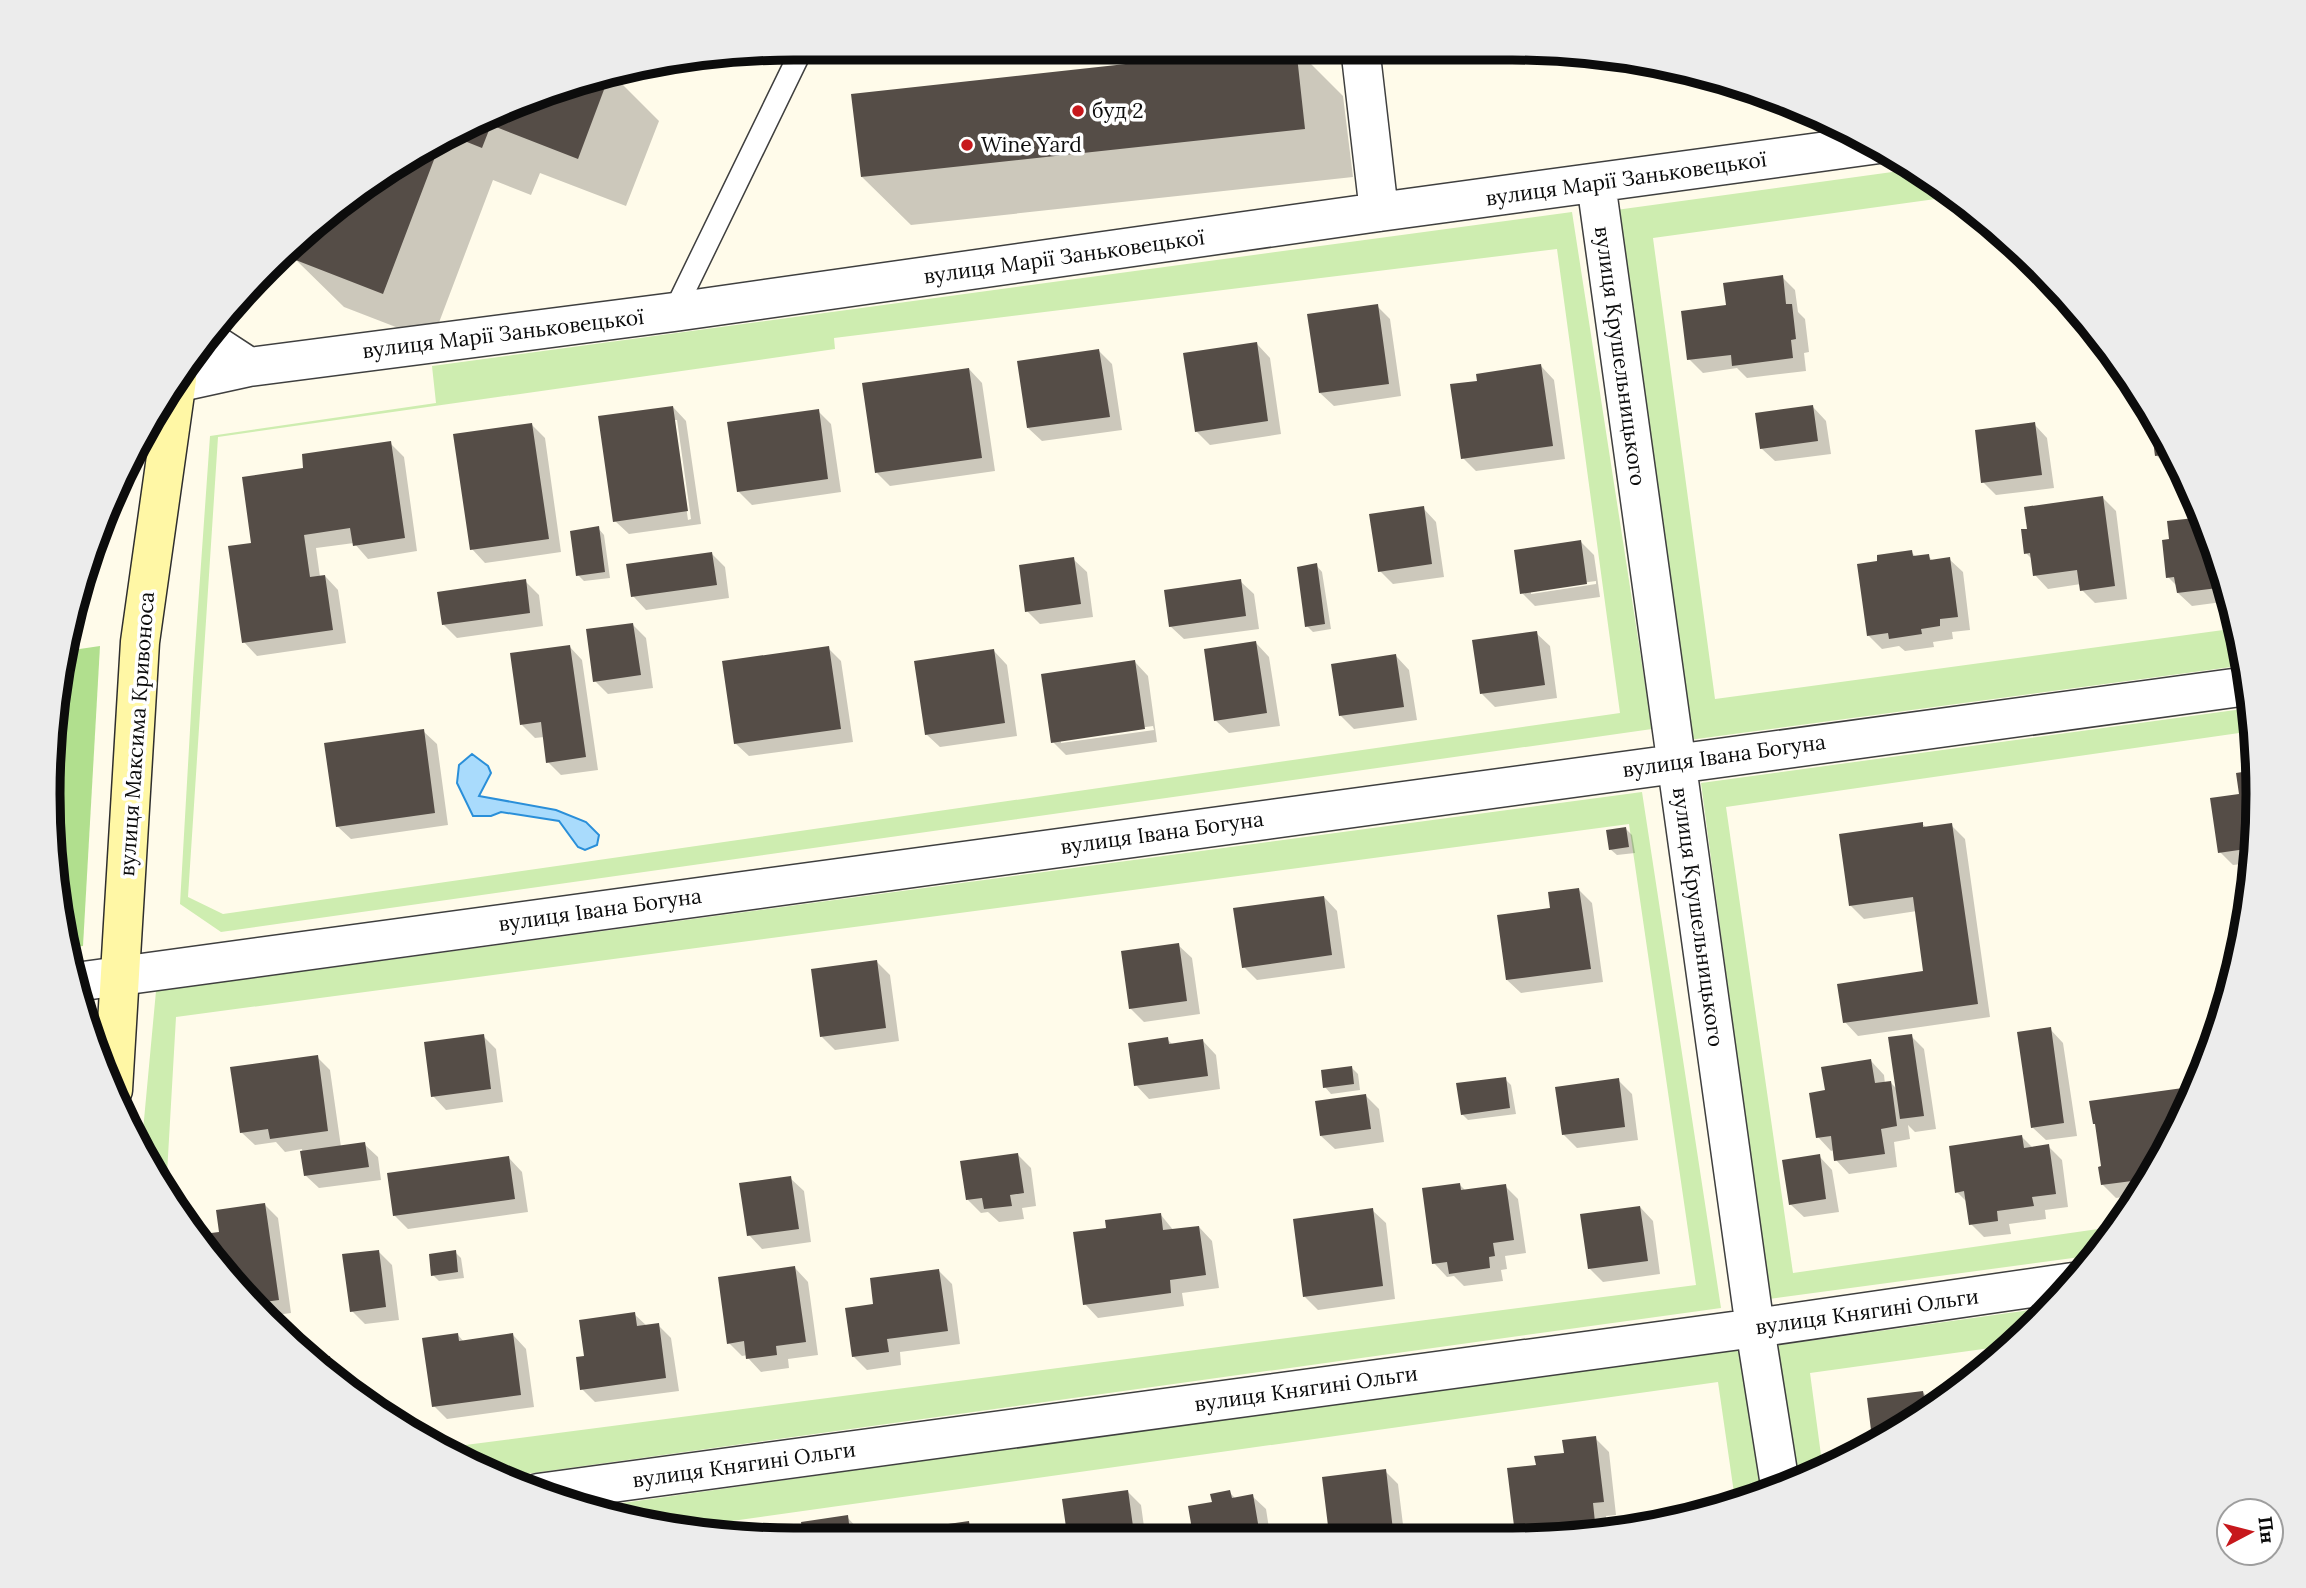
<svg xmlns="http://www.w3.org/2000/svg" width="2306" height="1588" font-family="Lora,serif">
<rect width="100%" height="100%" fill="#fffbea"/>
<path fill="#ceedb0" fill-rule="evenodd" d="M 1914,169 L 1950,197 L 1653,238 L 1715,699 L 2238,628 L 2244,649 L 2246,665 L 1689,740 L 1616,210 Z
M 1572,212 L 1652,729 L 221,932 L 180,904 L 193,678 L 210,436 L 436,403 L 432,366 ZM 1557,249 L 1620,713 L 223,914 L 188,897 L 218,437 L 835,349 L 834,338 Z
M 2250,708 L 2253,731 L 1726,807 L 1793,1273 L 2119,1226 L 2095,1255 L 1769,1299 L 1701,783 Z
M 1642,792 L 1721,1308 L 497,1478 L 442,1448 L 1696,1285 L 1629,824 L 176,1017 L 166,1191 L 141,1152 L 156,991 Z
M 2052,1307 L 2040,1322 L 2012,1345 L 1810,1373 L 1823,1470 L 1793,1480 L 1773,1346 Z
M 1743,1345 L 1764,1490 L 1735,1500 L 1718,1382 L 675,1529 L 648,1526 L 587,1508 Z"/>
<path fill="#b1df8e" d="M 100,646 L 83,946 L 64,948 L 56,898 L 59,676 L 66,651 Z"/>
<path fill="#a9dbfc" stroke="#2a8fd9" stroke-width="2" d="M 472,754 L 488,766 L 491,773 L 479,796 L 556,810 L 586,822 L 599,835 L 597,845 L 585,850 L 578,847 L 559,821 L 501,812 L 491,816 L 473,816 L 457,783 L 459,765 Z"/>
<path fill="#0003" fill-rule="evenodd" d="M 1295,48 L 1343,96 L 1353,177 L 911,225 L 862,177 Z
M 610,72 L 659,121 L 626,206 L 540,173 L 531,195 L 493,180 L 432,341 L 344,307 L 295,259 L 379,173 L 464,124 L 600,73 Z
M 1782,277 L 1795,290 L 1798,312 L 1805,319 L 1809,352 L 1804,353 L 1806,371 L 1747,378 L 1737,368 L 1703,373 L 1689,359 L 1727,307 Z
M 1377,306 L 1390,319 L 1401,396 L 1334,406 L 1320,393 Z
M 1257,344 L 1270,358 L 1281,434 L 1210,445 L 1196,431 Z
M 1099,351 L 1112,364 L 1122,430 L 1042,441 L 1028,428 Z
M 1541,366 L 1554,380 L 1565,459 L 1476,471 L 1463,458 L 1479,382 Z
M 969,369 L 982,383 L 995,471 L 890,486 L 877,473 Z
M 2134,381 L 2151,412 L 2137,399 Z
M 673,407 L 686,421 L 701,524 L 629,534 L 615,521 ZM 674,420 L 677,420 L 691,519 L 688,520 Z
M 1813,407 L 1826,421 L 1831,454 L 1775,461 L 1761,448 Z
M 818,411 L 831,424 L 841,492 L 752,505 L 738,491 Z
M 2151,413 L 2180,468 L 2170,469 L 2157,456 Z
M 2034,424 L 2047,438 L 2054,488 L 1996,495 L 1983,482 Z
M 532,425 L 545,438 L 561,552 L 485,563 L 472,549 Z
M 390,443 L 404,457 L 417,551 L 368,559 L 354,543 L 316,548 L 320,577 L 325,576 L 338,590 L 346,643 L 257,656 L 244,642 L 253,544 Z
M 2103,498 L 2116,511 L 2127,599 L 2095,603 L 2082,590 L 2081,584 L 2048,589 L 2035,575 L 2033,560 L 2026,553 Z
M 1423,508 L 1436,522 L 1444,577 L 1393,584 L 1380,571 Z
M 2205,518 L 2230,601 L 2192,606 L 2178,593 L 2177,586 L 2168,577 L 2171,541 L 2169,523 Z
M 598,528 L 604,535 L 610,578 L 584,581 L 578,575 Z
M 1581,542 L 1594,555 L 1600,597 L 1535,606 L 1522,593 ZM 1596,581 L 1596,584 L 1531,594 L 1531,590 Z
M 1911,552 L 1917,558 L 1928,556 L 1933,561 L 1949,559 L 1963,572 L 1970,630 L 1952,632 L 1953,639 L 1933,642 L 1934,647 L 1905,651 L 1899,646 L 1882,649 L 1868,635 L 1879,563 Z
M 711,553 L 725,567 L 729,598 L 646,610 L 633,596 Z
M 1073,559 L 1087,572 L 1093,617 L 1040,624 L 1027,611 Z
M 1316,565 L 1322,572 L 1331,629 L 1313,632 L 1307,626 Z
M 525,581 L 539,595 L 543,626 L 457,638 L 443,624 Z
M 1240,581 L 1254,594 L 1259,629 L 1184,639 L 1170,626 Z
M 632,624 L 646,638 L 653,688 L 608,694 L 595,681 Z
M 71,631 L 75,652 L 65,654 Z
M 1536,633 L 1550,646 L 1557,698 L 1495,707 L 1482,694 Z
M 1256,643 L 1269,657 L 1280,726 L 1229,733 L 1215,720 Z
M 569,646 L 582,660 L 598,770 L 561,775 L 548,762 L 544,737 L 535,738 L 522,725 Z
M 828,648 L 841,661 L 853,742 L 749,756 L 735,743 Z
M 994,651 L 1007,665 L 1017,736 L 940,747 L 926,734 Z
M 1396,656 L 1409,670 L 1417,720 L 1354,729 L 1340,715 Z
M 1135,662 L 1148,676 L 1157,742 L 1066,755 L 1053,742 ZM 1153,726 L 1154,730 L 1061,743 L 1061,739 Z
M 423,731 L 437,744 L 448,825 L 351,839 L 337,826 Z
M 2256,771 L 2259,794 L 2252,863 L 2233,865 L 2220,852 L 2241,795 L 2238,774 Z
M 1922,824 L 1927,828 L 1951,825 L 1965,839 L 1990,1017 L 1858,1036 L 1845,1022 L 1925,973 L 1917,911 L 1864,919 L 1850,905 Z
M 1626,829 L 1632,835 L 1635,853 L 1617,855 L 1610,849 Z
M 1579,890 L 1592,903 L 1603,982 L 1521,993 L 1507,980 L 1552,909 Z
M 1324,897 L 1337,911 L 1345,968 L 1257,980 L 1244,967 Z
M 1178,945 L 1192,958 L 1200,1014 L 1144,1022 L 1130,1008 Z
M 877,962 L 890,975 L 899,1041 L 835,1050 L 822,1037 Z
M 2050,1029 L 2063,1043 L 2077,1136 L 2046,1140 L 2032,1127 Z
M 483,1036 L 496,1049 L 503,1102 L 446,1110 L 433,1096 Z
M 1911,1036 L 1924,1049 L 1936,1129 L 1915,1132 L 1908,1125 L 1910,1139 L 1894,1142 L 1897,1167 L 1849,1174 L 1836,1160 L 1834,1150 L 1831,1151 L 1818,1137 L 1826,1092 L 1871,1061 L 1884,1075 L 1885,1084 L 1891,1083 L 1898,1090 Z
M 1167,1039 L 1173,1045 L 1203,1041 L 1216,1055 L 1220,1089 L 1149,1099 L 1136,1085 Z
M 317,1057 L 330,1070 L 341,1147 L 364,1144 L 378,1157 L 381,1180 L 319,1188 L 305,1175 L 302,1149 L 285,1152 L 276,1142 L 255,1145 L 241,1132 Z
M 1351,1067 L 1358,1074 L 1360,1090 L 1331,1094 L 1325,1087 Z
M 1505,1079 L 1511,1085 L 1516,1114 L 1468,1120 L 1462,1114 Z
M 1618,1080 L 1632,1094 L 1638,1140 L 1577,1148 L 1563,1134 Z
M 2190,1089 L 2195,1094 L 2138,1199 L 2136,1195 L 2116,1198 L 2102,1184 L 2103,1168 L 2097,1126 L 2094,1123 Z
M 1366,1096 L 1379,1109 L 1384,1142 L 1335,1149 L 1321,1136 Z
M 2022,1137 L 2033,1148 L 2048,1146 L 2062,1160 L 2068,1207 L 2045,1210 L 2046,1219 L 2009,1224 L 2011,1234 L 1984,1237 L 1971,1224 L 1968,1203 L 1957,1192 Z
M 1018,1155 L 1031,1168 L 1036,1206 L 1022,1208 L 1024,1219 L 999,1222 L 988,1212 L 981,1213 L 967,1199 Z
M 1819,1156 L 1832,1170 L 1839,1212 L 1804,1217 L 1790,1204 Z
M 509,1158 L 522,1172 L 528,1212 L 408,1229 L 394,1215 Z
M 790,1178 L 804,1191 L 811,1242 L 762,1249 L 749,1235 Z
M 1459,1184 L 1466,1191 L 1505,1186 L 1518,1199 L 1526,1253 L 1505,1256 L 1507,1269 L 1501,1270 L 1503,1281 L 1464,1286 L 1454,1276 L 1447,1277 L 1434,1263 Z
M 265,1205 L 278,1218 L 291,1313 L 269,1316 L 270,1326 L 208,1256 L 205,1236 L 221,1233 Z
M 1640,1207 L 1653,1221 L 1660,1274 L 1603,1282 L 1589,1268 Z
M 1372,1210 L 1386,1223 L 1395,1299 L 1318,1310 L 1305,1297 Z
M 1161,1215 L 1174,1231 L 1199,1227 L 1212,1241 L 1219,1288 L 1182,1293 L 1184,1306 L 1098,1318 L 1085,1304 L 1108,1229 Z
M 378,1251 L 392,1265 L 399,1320 L 365,1324 L 352,1311 Z
M 455,1252 L 461,1258 L 464,1278 L 439,1281 L 433,1275 Z
M 795,1268 L 808,1282 L 818,1355 L 788,1359 L 789,1368 L 761,1372 L 748,1358 L 748,1355 L 742,1356 L 729,1343 Z
M 938,1270 L 952,1284 L 960,1344 L 900,1352 L 901,1365 L 867,1370 L 853,1356 L 875,1306 Z
M 634,1314 L 647,1326 L 658,1325 L 671,1338 L 679,1391 L 595,1402 L 582,1389 L 586,1357 Z
M 458,1335 L 464,1342 L 513,1335 L 526,1349 L 534,1407 L 447,1419 L 434,1406 Z
M 330,1358 L 343,1371 L 345,1387 L 312,1360 Z
M 1923,1392 L 1936,1407 L 1927,1415 L 1875,1445 Z
M 1595,1438 L 1609,1452 L 1616,1515 L 1606,1516 L 1607,1531 L 1523,1540 L 1517,1533 L 1565,1454 Z
M 1385,1471 L 1398,1484 L 1405,1541 L 1338,1541 L 1331,1533 Z
M 1128,1492 L 1141,1505 L 1146,1541 L 1069,1541 Z
M 1229,1492 L 1236,1499 L 1252,1496 L 1266,1509 L 1271,1541 L 1196,1541 L 1214,1503 Z
M 847,1517 L 860,1531 L 862,1541 L 805,1541 Z
M 968,1523 L 981,1536 L 982,1541 L 888,1541 Z"/>
<path fill="#554d47" d="M 1281,47 L 1296,47 L 1305,129 L 861,177 L 851,94 Z
M 611,71 L 578,159 L 491,125 L 482,148 L 447,134 L 464,124 L 600,73 Z
M 443,136 L 383,294 L 293,259 L 299,243 L 379,173 Z
M 1783,275 L 1786,304 L 1792,304 L 1796,339 L 1791,340 L 1793,358 L 1732,366 L 1731,355 L 1687,360 L 1681,311 L 1726,305 L 1723,283 Z
M 1378,304 L 1389,384 L 1319,393 L 1307,314 Z
M 1257,342 L 1268,421 L 1195,432 L 1183,353 Z
M 1099,349 L 1110,417 L 1027,428 L 1017,361 Z
M 1541,364 L 1553,446 L 1461,459 L 1450,384 L 1477,381 L 1476,374 Z
M 969,368 L 982,458 L 875,473 L 862,383 Z
M 1813,405 L 1818,441 L 1760,449 L 1755,413 Z
M 673,406 L 688,511 L 613,522 L 598,416 Z
M 819,409 L 828,479 L 737,492 L 727,422 Z
M 2149,410 L 2149,409 L 2173,454 L 2155,456 Z
M 2035,422 L 2042,475 L 1981,483 L 1975,430 Z
M 532,423 L 549,539 L 470,550 L 453,434 Z
M 391,441 L 405,538 L 353,546 L 350,528 L 304,535 L 310,577 L 325,575 L 333,630 L 242,643 L 228,546 L 251,543 L 242,477 L 303,468 L 302,454 Z
M 2103,496 L 2115,586 L 2080,591 L 2077,570 L 2033,576 L 2030,553 L 2024,554 L 2021,529 L 2027,529 L 2024,507 Z
M 1424,506 L 1432,564 L 1378,572 L 1369,514 Z
M 2204,517 L 2226,587 L 2177,593 L 2174,577 L 2166,578 L 2162,540 L 2169,539 L 2167,521 Z
M 599,526 L 605,572 L 576,576 L 570,531 Z
M 1581,540 L 1587,584 L 1520,594 L 1514,550 Z
M 1912,550 L 1913,556 L 1929,554 L 1930,560 L 1950,557 L 1958,617 L 1940,619 L 1940,626 L 1921,629 L 1922,634 L 1889,639 L 1888,633 L 1867,636 L 1857,564 L 1877,561 L 1877,555 Z
M 712,552 L 717,585 L 631,597 L 626,564 Z
M 1074,557 L 1081,604 L 1025,612 L 1019,565 Z
M 1317,563 L 1325,624 L 1305,627 L 1297,567 Z
M 526,579 L 530,613 L 442,625 L 437,592 Z
M 1241,579 L 1246,616 L 1169,627 L 1164,590 Z
M 633,623 L 641,675 L 593,682 L 586,629 Z
M 1537,631 L 1545,685 L 1480,694 L 1472,640 Z
M 1256,641 L 1267,713 L 1214,721 L 1204,649 Z
M 570,645 L 586,757 L 546,763 L 541,722 L 520,725 L 510,653 Z
M 829,646 L 841,729 L 734,744 L 722,661 Z
M 994,649 L 1005,723 L 925,735 L 914,661 Z
M 1396,654 L 1404,707 L 1339,716 L 1331,664 Z
M 1135,660 L 1145,729 L 1051,743 L 1041,674 Z
M 424,729 L 435,813 L 336,827 L 324,743 Z
M 2256,770 L 2259,794 L 2253,848 L 2218,853 L 2210,798 L 2239,794 L 2236,773 Z
M 1923,822 L 1923,827 L 1952,823 L 1978,1004 L 1843,1023 L 1837,984 L 1923,971 L 1913,897 L 1849,906 L 1839,834 Z
M 1626,827 L 1629,847 L 1609,850 L 1606,830 Z
M 1579,888 L 1591,969 L 1506,980 L 1497,915 L 1550,908 L 1548,892 Z
M 1324,896 L 1332,955 L 1242,968 L 1233,908 Z
M 1179,943 L 1187,1001 L 1129,1009 L 1121,951 Z
M 877,960 L 886,1028 L 820,1037 L 811,969 Z
M 2051,1027 L 2064,1123 L 2031,1128 L 2017,1032 Z
M 484,1034 L 491,1089 L 431,1097 L 424,1042 Z
M 1912,1034 L 1924,1116 L 1900,1119 L 1888,1037 Z
M 1168,1037 L 1169,1044 L 1203,1039 L 1208,1076 L 1134,1086 L 1128,1043 Z
M 318,1055 L 328,1131 L 270,1139 L 268,1129 L 240,1133 L 230,1067 Z
M 1871,1059 L 1875,1083 L 1891,1081 L 1897,1126 L 1881,1129 L 1885,1154 L 1834,1161 L 1831,1136 L 1816,1138 L 1809,1093 L 1825,1090 L 1821,1067 Z
M 1352,1066 L 1354,1084 L 1323,1088 L 1321,1070 Z
M 1506,1077 L 1510,1108 L 1461,1115 L 1456,1083 Z
M 1619,1078 L 1625,1127 L 1562,1135 L 1555,1087 Z
M 2190,1087 L 2192,1098 L 2139,1197 L 2134,1198 L 2132,1181 L 2101,1185 L 2098,1167 L 2101,1166 L 2095,1124 L 2093,1124 L 2089,1101 Z
M 1366,1094 L 1371,1129 L 1320,1136 L 1315,1101 Z
M 2022,1135 L 2024,1148 L 2049,1144 L 2056,1194 L 2032,1197 L 2034,1206 L 1997,1211 L 1998,1221 L 1969,1225 L 1964,1191 L 1955,1193 L 1949,1146 Z
M 365,1142 L 369,1167 L 304,1176 L 300,1151 Z
M 1018,1153 L 1024,1193 L 1010,1195 L 1012,1206 L 984,1209 L 982,1198 L 966,1200 L 960,1161 Z
M 1820,1154 L 1826,1199 L 1789,1205 L 1782,1160 Z
M 509,1156 L 515,1199 L 393,1216 L 387,1173 Z
M 791,1176 L 799,1229 L 747,1236 L 739,1183 Z
M 1460,1183 L 1461,1190 L 1506,1184 L 1514,1240 L 1493,1243 L 1495,1256 L 1489,1257 L 1490,1268 L 1449,1274 L 1447,1262 L 1432,1264 L 1422,1188 Z
M 265,1203 L 279,1300 L 257,1303 L 258,1313 L 206,1253 L 203,1234 L 219,1232 L 216,1210 Z
M 1640,1206 L 1648,1261 L 1588,1269 L 1580,1214 Z
M 1373,1208 L 1383,1286 L 1303,1297 L 1293,1219 Z
M 1161,1213 L 1163,1230 L 1199,1226 L 1206,1275 L 1170,1280 L 1171,1293 L 1083,1305 L 1073,1232 L 1106,1228 L 1105,1220 Z
M 379,1250 L 386,1307 L 350,1312 L 342,1254 Z
M 456,1250 L 458,1272 L 431,1276 L 429,1254 Z
M 795,1266 L 806,1342 L 776,1346 L 777,1355 L 746,1359 L 744,1341 L 727,1344 L 718,1277 Z
M 939,1269 L 948,1331 L 887,1339 L 889,1352 L 852,1357 L 845,1308 L 873,1304 L 870,1278 Z
M 635,1312 L 637,1326 L 659,1323 L 666,1378 L 580,1390 L 576,1357 L 584,1356 L 579,1320 Z
M 458,1333 L 459,1341 L 513,1333 L 521,1395 L 432,1407 L 422,1338 Z
M 330,1356 L 333,1377 L 311,1359 Z
M 1923,1391 L 1927,1415 L 1873,1446 L 1867,1398 Z
M 1596,1436 L 1604,1502 L 1593,1503 L 1596,1532 L 1546,1537 L 1546,1530 L 1515,1534 L 1507,1468 L 1536,1465 L 1534,1456 L 1564,1453 L 1562,1440 Z
M 1386,1469 L 1394,1539 L 1357,1541 L 1355,1531 L 1329,1534 L 1322,1477 Z
M 1128,1490 L 1135,1541 L 1068,1541 L 1062,1499 Z
M 1230,1490 L 1232,1498 L 1253,1494 L 1261,1541 L 1194,1541 L 1188,1506 L 1212,1502 L 1210,1494 Z
M 848,1515 L 851,1541 L 804,1541 L 801,1522 Z
M 969,1521 L 972,1541 L 886,1541 L 885,1533 Z"/>
<g fill="none" stroke-linecap="round" stroke-linejoin="round">
<defs>
<path id="lane" d="M 674,312 L 803,47"/>
<path id="street" d="M 1360,47 L 1379,212
M 1596,183 L 1755,1328 L 1780,1485
M 206,339 L 249,367
M 176,383 L 249,367 L 674,312 L 1379,212 L 1879,144
M 76,982 L 2248,686
M 538,1493 L 1755,1328 L 2073,1282"/>
<path id="secondary" d="M 113,1090 L 140,642 L 177,379"/>
</defs>
<use href="#lane" stroke="#3f3f3f" stroke-width="24"/>
<use href="#street" stroke="#3f3f3f" stroke-width="41"/>
<use href="#secondary" stroke="#2e2e2e" stroke-width="41"/>
<use href="#lane" stroke="#fff" stroke-width="21"/>
<use href="#street" stroke="#fff" stroke-width="38"/>
<use href="#secondary" stroke="#fff7a5" stroke-width="38"/>
</g>
<g fill="#c7181c" stroke="#fff" stroke-width="2.5">
<circle cx="1078" cy="111" r="7"/>
<circle cx="967" cy="145" r="7"/>
</g>
<g text-anchor="middle" stroke-width="7" stroke-linejoin="round" paint-order="stroke">
<g font-size="21" fill="#0c0c0c" stroke="#fff" text-anchor="start">
<text x="1092" y="118">буд 2</text>
<text x="981" y="152">Wine Yard</text>
</g>
<g font-size="21" fill="#0c0c0c" stroke="#fff">
<text transform="translate(1626 179) rotate(-8)" y="7">вулиця Марії Заньковецької</text>
<text transform="translate(1064 257) rotate(-8)" y="7">вулиця Марії Заньковецької</text>
<text transform="translate(503 334) rotate(-7)" y="7">вулиця Марії Заньковецької</text>
<text transform="translate(1620 356) rotate(82)" y="7">вулиця Крушельницького</text>
<text transform="translate(137 734) rotate(-86)" y="7">вулиця Максима Кривоноса</text>
<text transform="translate(1724 756) rotate(-8)" y="7">вулиця Івана Богуна</text>
<text transform="translate(1162 833) rotate(-8)" y="7">вулиця Івана Богуна</text>
<text transform="translate(600 910) rotate(-8)" y="7">вулиця Івана Богуна</text>
<text transform="translate(1698 917) rotate(82)" y="7">вулиця Крушельницького</text>
<text transform="translate(1867 1312) rotate(-8)" y="7">вулиця Княгині Ольги</text>
<text transform="translate(1306 1389) rotate(-8)" y="7">вулиця Княгині Ольги</text>
<text transform="translate(744 1465) rotate(-8)" y="7">вулиця Княгині Ольги</text>
</g>
</g>
<path d="M0 0H2306V1588H0ZM794 60H1512A734 734 0 0 1 2246 794V794A734 734 0 0 1 1512 1528H794A734 734 0 0 1 60 794V794A734 734 0 0 1 794 60Z" fill="#ececec" fill-rule="evenodd"/>
<path fill="none" stroke="#0c0c0c" stroke-width="9" d="M794 60H1512A734 734 0 0 1 2246 794V794A734 734 0 0 1 1512 1528H794A734 734 0 0 1 60 794V794A734 734 0 0 1 794 60Z"/>
<g transform="translate(2250 1532) rotate(83)"><circle r="33" fill="#ffffff" stroke="#9e9e9e" stroke-width="2"/>
<path d="M0-5L12 26L0 18L-12 26Z" fill="#c7181c"/>
<text y="-10" font-size="19" font-weight="bold" text-anchor="middle" fill="#0c0c0c">Пн</text>
</g>
</svg>
